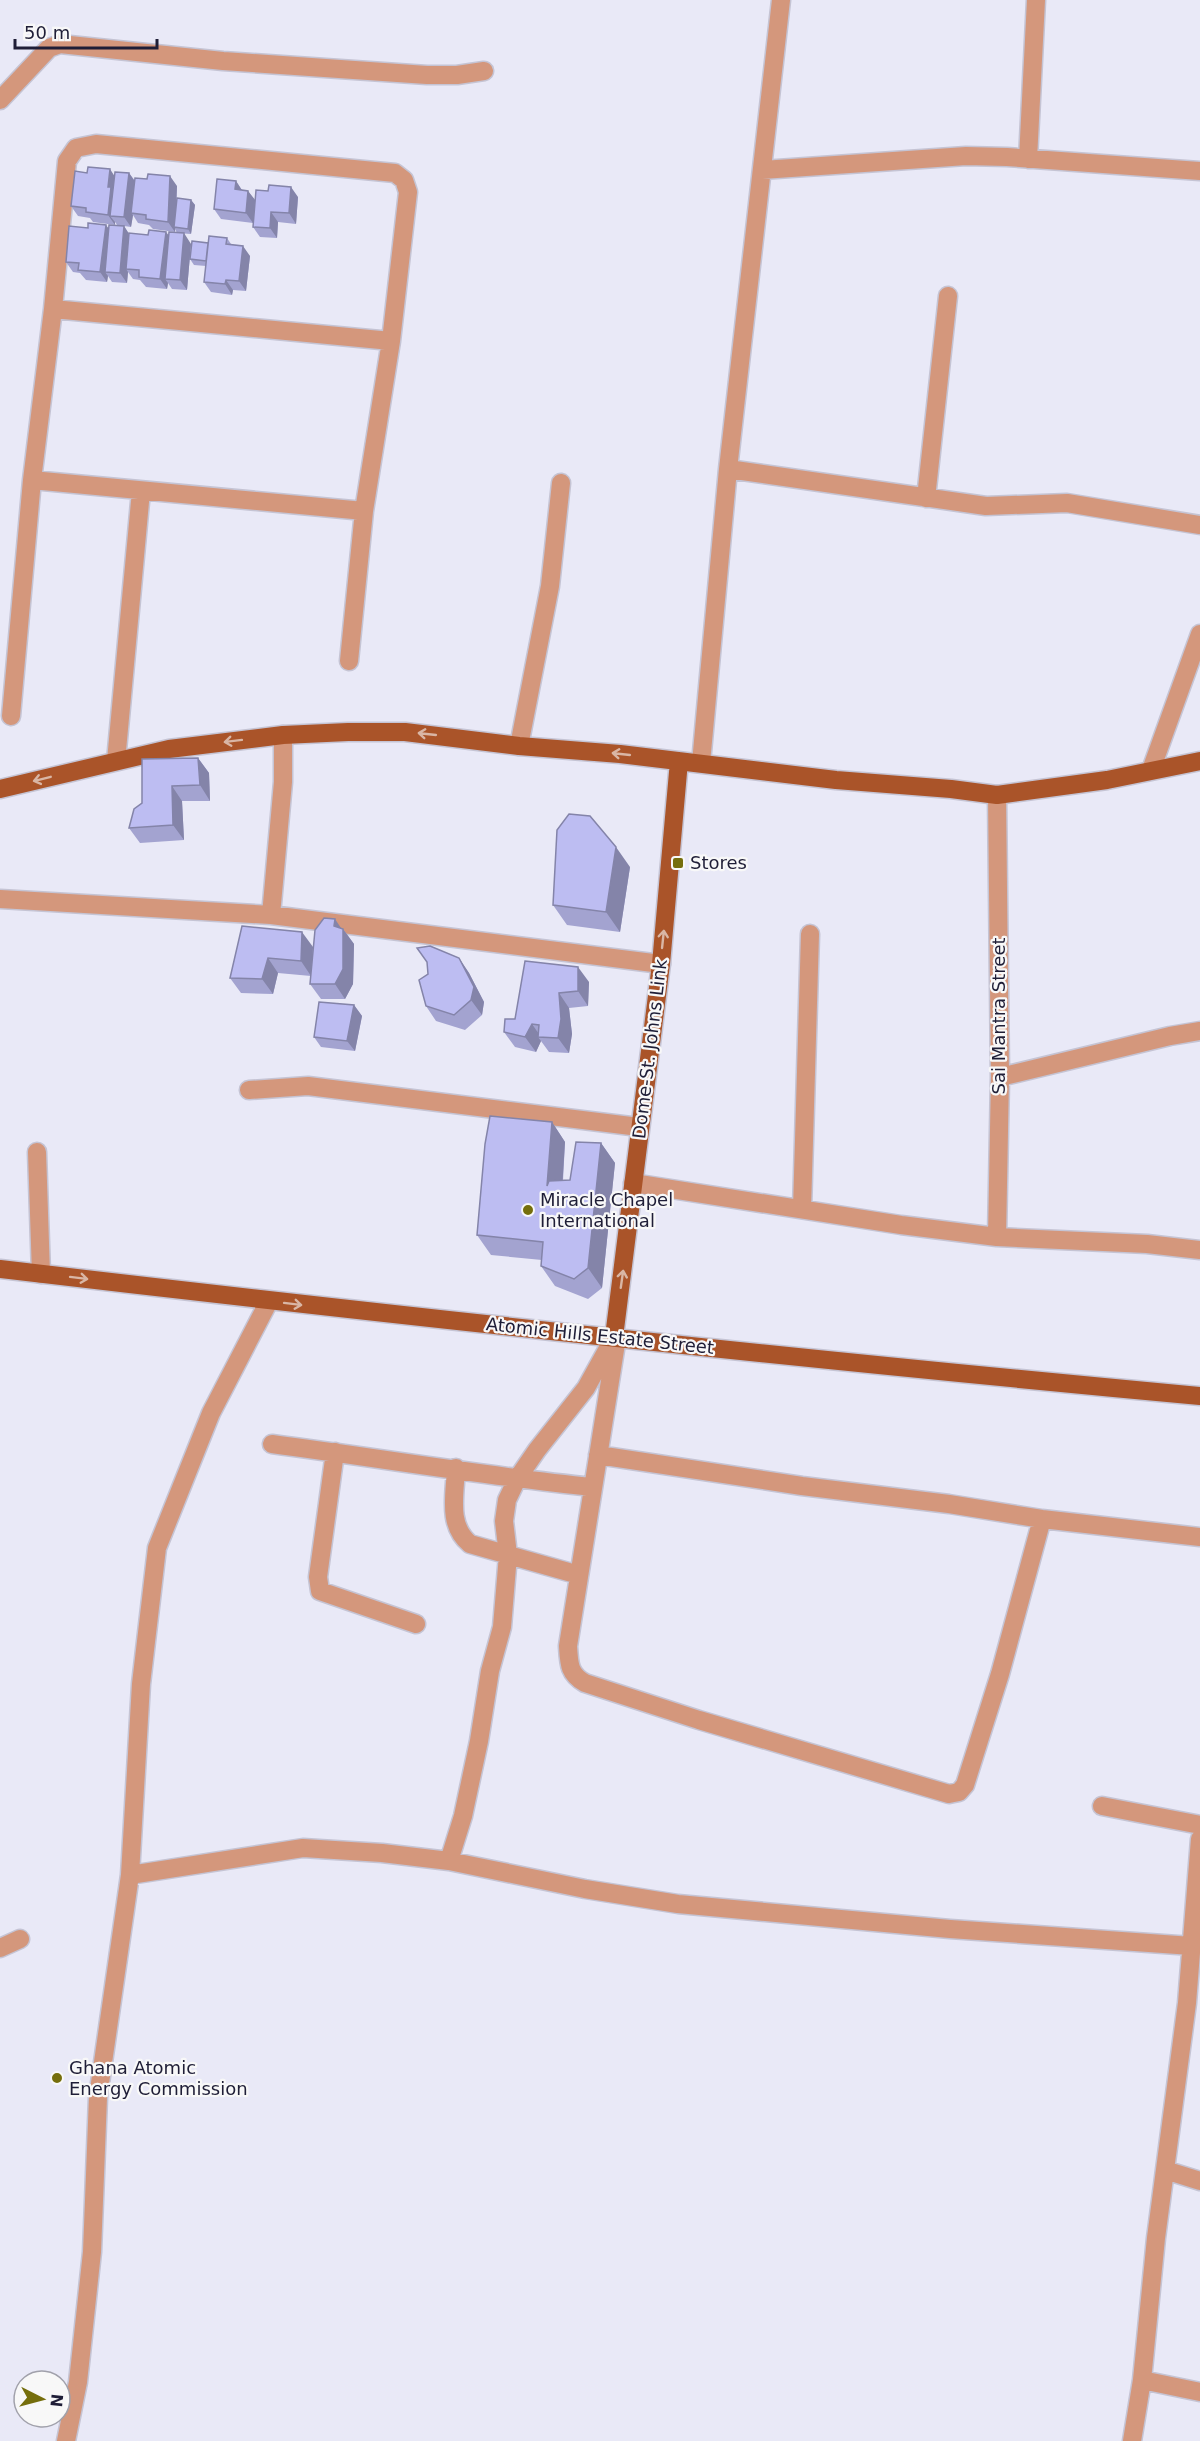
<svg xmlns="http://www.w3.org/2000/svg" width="1200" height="2441" font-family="'DejaVu Sans',sans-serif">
<rect width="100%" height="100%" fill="#e9e9f7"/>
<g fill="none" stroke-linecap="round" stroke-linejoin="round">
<defs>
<path id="minor" d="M 0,100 L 49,48 L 60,44 L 223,61 L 427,75 L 457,75 L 484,71
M 1028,159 L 1036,0
M 762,170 L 966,156 L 1007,157 L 1200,171
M 53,309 L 391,341
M 728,469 L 986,506 L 1067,503 L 1200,525
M 32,480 L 364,511
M 926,498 L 948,296
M 11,716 L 32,480 L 53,309 L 67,161 L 76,148 L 96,144 L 395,173 L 404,180 L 408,192 L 391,341 L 364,511 L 349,661
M 519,746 L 550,586 L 561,483
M 116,761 L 141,491
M 701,763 L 728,469 L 781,0
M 1151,770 L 1200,634
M 997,795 L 1000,1077 L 997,1237
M 0,899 L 271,915 L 661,964
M 271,915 L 283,782 L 283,735
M 1000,1077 L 1170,1036 L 1200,1031
M 249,1090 L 308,1086 L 639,1127
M 37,1152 L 41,1274
M 633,1183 L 901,1225 L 997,1237 L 1147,1244 L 1200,1250
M 802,1209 L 810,934
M 617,1337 L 568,1646 C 569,1664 569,1674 585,1683 L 699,1720 L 949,1794 L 959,1792 L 965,1785 L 1000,1674 L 1042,1519
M 272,1444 C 379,1458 485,1476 592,1487
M 335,1452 L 318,1577 L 320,1591 L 416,1624
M 598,1455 L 802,1486 L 949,1504 L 1042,1519 L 1200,1537
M 456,1468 C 455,1495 447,1525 470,1544 L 579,1575
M 1102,1806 L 1200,1825
M 449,1861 L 463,1816 L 479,1741 L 490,1671 L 502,1627 L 508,1555 L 504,1521 L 507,1500 L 517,1479 L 537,1450 L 586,1388 L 612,1341
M 130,1875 L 303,1848 L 382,1853 L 449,1861 L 585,1889 L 678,1904 L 950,1929 L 1192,1946
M 0,1948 L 20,1939
M 1165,2170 L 1200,2181
M 1142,2380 L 1200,2392
M 66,2441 L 78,2382 L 92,2252 L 98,2097 L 130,1875 L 141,1684 L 157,1548 L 211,1413 L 269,1301
M 1132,2441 L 1142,2380 L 1156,2238 L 1187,2003 L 1200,1839"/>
<path id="major" d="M 0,789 L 169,749 L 283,735 L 348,732 L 405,732 L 519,746 L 620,754 L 836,780 L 951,789 L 997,795 L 1107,780 L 1200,761
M 0,1269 C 399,1316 799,1359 1200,1396
M 614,1337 L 661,964 L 679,761"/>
</defs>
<use href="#minor" stroke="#c5c4d4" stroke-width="21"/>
<use href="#major" stroke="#c5c4d4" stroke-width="21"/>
<use href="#minor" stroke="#d4977c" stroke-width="18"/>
<use href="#major" stroke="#aa5429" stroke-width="18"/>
</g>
<path fill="#a3a3d0" d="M 129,173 L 135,181 L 177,186 L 176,212 L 191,200 L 195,205 L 191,234 L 177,233 L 175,229 L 175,232 L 153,229 L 149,225 L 138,223 L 133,215 L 131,227 L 124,226 L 129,234 L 148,235 L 168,235 L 191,244 L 187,290 L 172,289 L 168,283 L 167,289 L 146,287 L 140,280 L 133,279 L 128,272 L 127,283 L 112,282 L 108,276 L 107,282 L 86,280 L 80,273 L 73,272 L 66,262 L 88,228 L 106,225 L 108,228 L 118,226 L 115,222 L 115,225 L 93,222 L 90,218 L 78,216 L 71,206 L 115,177 Z
M 236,181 L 242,190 L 248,191 L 255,201 L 298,197 L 296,224 L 278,222 L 277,238 L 260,237 L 253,227 L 253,223 L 221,219 L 214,209 Z
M 227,238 L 231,244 L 250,256 L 246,291 L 233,290 L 232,295 L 211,292 L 204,282 L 206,266 L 194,265 L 190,259 L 208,243 Z
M 198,758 L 209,773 L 210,801 L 182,801 L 184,840 L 140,843 L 129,828 Z
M 630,867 L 620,932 L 567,925 L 553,905 Z
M 242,926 L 313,947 L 311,976 L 278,973 L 273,994 L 241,993 L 230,978 Z
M 341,928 L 343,929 L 354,944 L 353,984 L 345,999 L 321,999 L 310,984 Z
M 459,958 L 469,973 L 484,1002 L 482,1015 L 465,1030 L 436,1021 L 426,1006 Z
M 525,961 L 589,982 L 588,1006 L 569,1008 L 572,1034 L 569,1053 L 549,1052 L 541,1041 L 536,1052 L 515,1047 L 504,1032 L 515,1019 Z
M 354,1005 L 362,1016 L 355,1051 L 321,1047 L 314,1037 Z
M 552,1122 L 565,1142 L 563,1181 L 570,1180 L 601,1143 L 615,1163 L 602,1288 L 588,1299 L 555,1286 L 541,1266 L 542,1260 L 491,1255 L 477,1235 Z"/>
<path fill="#8484a9" d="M 110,169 L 117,180 L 110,216 L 115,222 L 115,225 L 108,215 L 108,187 Z
M 129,173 L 136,183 L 131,213 L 133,215 L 131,227 L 124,217 Z
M 170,176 L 177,186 L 175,232 L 168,222 Z
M 236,181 L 243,192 L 235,189 Z
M 291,187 L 298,197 L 296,224 L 289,213 Z
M 248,191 L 256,201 L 253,223 L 246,213 Z
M 191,200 L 195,205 L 191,234 L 188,229 Z
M 271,212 L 278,222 L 277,238 L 270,228 Z
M 106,225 L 113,235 L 105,272 L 108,276 L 107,282 L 100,272 Z
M 124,226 L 131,237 L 126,269 L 128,272 L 127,283 L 120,273 Z
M 166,232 L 174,242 L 165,279 L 168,283 L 167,289 L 160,279 Z
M 184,233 L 191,244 L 187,290 L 180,280 Z
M 243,246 L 250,256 L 246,291 L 239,281 Z
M 226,280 L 233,290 L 232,295 L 225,284 Z
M 198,758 L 209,773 L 210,801 L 200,785 Z
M 172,786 L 182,801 L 184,840 L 173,825 Z
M 616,847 L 630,867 L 620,932 L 606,912 Z
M 335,919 L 343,931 L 343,929 L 354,944 L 353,984 L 345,999 L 335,984 Z
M 302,932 L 313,947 L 311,976 L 301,961 Z
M 268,958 L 278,973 L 273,994 L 262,979 Z
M 459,958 L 469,973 L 484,1002 L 482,1015 L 471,1000 Z
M 578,967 L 589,982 L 588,1006 L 578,991 Z
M 559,993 L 569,1008 L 572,1034 L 569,1053 L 558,1038 Z
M 354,1005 L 362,1016 L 355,1051 L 347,1041 Z
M 532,1024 L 541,1037 L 538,1037 L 541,1041 L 536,1052 L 525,1037 Z
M 552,1122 L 565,1142 L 561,1206 L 547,1186 Z
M 601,1143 L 615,1163 L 602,1288 L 588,1268 Z"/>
<path fill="#bdbdf2" stroke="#8484a9" stroke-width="1.5" d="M 88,167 L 110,169 L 108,187 L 111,187 L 108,215 L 86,212 L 86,208 L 71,206 L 75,171 L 87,173 Z
M 115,172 L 129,173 L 124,217 L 110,216 Z
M 148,174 L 170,176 L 168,222 L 146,219 L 146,215 L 131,213 L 135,178 L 147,179 Z
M 217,179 L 236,181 L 235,189 L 248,191 L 246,213 L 214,209 Z
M 269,185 L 291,187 L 289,213 L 271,212 L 270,228 L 253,227 L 256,190 L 268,191 Z
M 177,198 L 191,200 L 188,229 L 174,227 Z
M 88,223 L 106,225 L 100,272 L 78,270 L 79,263 L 66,262 L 69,226 L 88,228 Z
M 109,225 L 124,226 L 120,273 L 105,272 Z
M 149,230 L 166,232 L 160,279 L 139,277 L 139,270 L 126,269 L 129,233 L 148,235 Z
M 169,232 L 184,233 L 180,280 L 165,279 Z
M 209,236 L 227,238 L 226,244 L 243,246 L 239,281 L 226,280 L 225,284 L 204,282 Z
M 192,241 L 208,243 L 206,261 L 190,259 Z
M 198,758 L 200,785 L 172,786 L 173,825 L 129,828 L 134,809 L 142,803 L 142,759 Z
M 569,814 L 590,816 L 616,847 L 606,912 L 553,905 L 557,830 Z
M 324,918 L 335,919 L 334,926 L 343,929 L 343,969 L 335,984 L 310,984 L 315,930 Z
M 242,926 L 302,932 L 301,961 L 268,958 L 262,979 L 230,978 Z
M 430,946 L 459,958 L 474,987 L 471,1000 L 454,1015 L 426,1006 L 419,980 L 428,974 L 427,962 L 417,948 Z
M 525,961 L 578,967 L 578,991 L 559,993 L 561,1019 L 558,1038 L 538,1037 L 539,1025 L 532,1024 L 525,1037 L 504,1032 L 505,1019 L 515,1019 Z
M 319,1002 L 354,1005 L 347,1041 L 314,1037 Z
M 490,1116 L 552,1122 L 547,1186 L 549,1181 L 570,1180 L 576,1142 L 601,1143 L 588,1268 L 574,1279 L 541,1266 L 543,1242 L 477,1235 L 485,1144 Z"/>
<defs><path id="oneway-shaft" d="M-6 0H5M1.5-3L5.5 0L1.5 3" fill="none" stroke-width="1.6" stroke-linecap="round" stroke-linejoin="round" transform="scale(1.5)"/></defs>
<g stroke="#d9b6a5">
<use href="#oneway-shaft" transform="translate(427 734) rotate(-174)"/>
<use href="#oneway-shaft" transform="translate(233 741) rotate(173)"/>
<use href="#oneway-shaft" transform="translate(621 754) rotate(-174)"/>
<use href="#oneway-shaft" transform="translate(42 779) rotate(166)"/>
<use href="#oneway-shaft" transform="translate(663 939) rotate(-84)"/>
<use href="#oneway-shaft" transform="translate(79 1278) rotate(7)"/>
<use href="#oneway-shaft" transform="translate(622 1279) rotate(-82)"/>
<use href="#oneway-shaft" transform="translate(293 1304) rotate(7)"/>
</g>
<g fill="#756e0c" stroke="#f8f8f8" stroke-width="2">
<rect x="672" y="857" width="12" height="12" rx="3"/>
<circle cx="528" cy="1210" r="6"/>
<circle cx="57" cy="2078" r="6"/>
</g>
<g text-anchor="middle" stroke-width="4.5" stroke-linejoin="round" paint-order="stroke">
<g font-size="18" fill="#1f1e37" stroke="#f8f8f8" text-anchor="start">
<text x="690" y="869">Stores</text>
<text x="540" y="1206">Miracle Chapel<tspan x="540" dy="21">International</tspan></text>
<text x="69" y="2074">Ghana Atomic<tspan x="69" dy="21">Energy Commission</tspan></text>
</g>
<g font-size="18" fill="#1f1e37" stroke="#f8f8f8">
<text transform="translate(999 1016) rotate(-90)" y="6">Sai Mantra Street</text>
<text transform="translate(650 1049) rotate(-83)" y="6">Dome-St. Johns Link</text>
<text transform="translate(600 1336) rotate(6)" y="6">Atomic Hills Estate Street</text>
</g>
</g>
<g transform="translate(42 2399) rotate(96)"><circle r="28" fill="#f8f8f8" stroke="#a1a1ab" stroke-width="1.5"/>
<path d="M0-4.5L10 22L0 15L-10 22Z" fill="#756e0c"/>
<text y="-9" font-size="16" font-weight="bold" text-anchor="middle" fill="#1f1e37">N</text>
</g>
<path d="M15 39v9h142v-9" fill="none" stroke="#1f1e37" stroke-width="3"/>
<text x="24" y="39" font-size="18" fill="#1f1e37" stroke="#f8f8f8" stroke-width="4.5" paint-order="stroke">50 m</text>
</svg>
